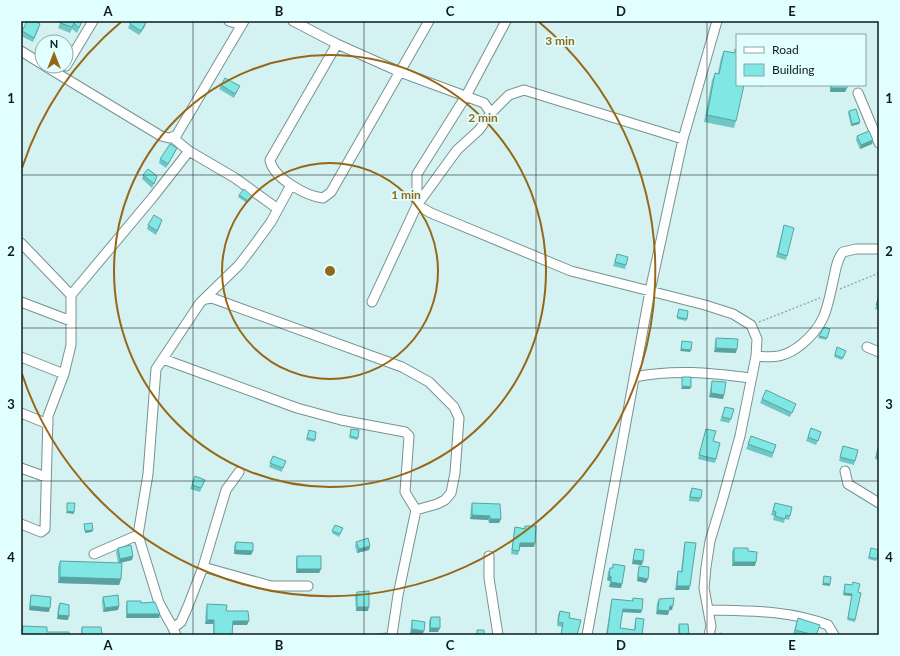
<svg xmlns="http://www.w3.org/2000/svg" width="900" height="656" font-family="Lato,sans-serif">
<rect width="100%" height="100%" fill="#d4f2f1"/>
<g fill="none" stroke-linecap="round" stroke-linejoin="round">
<defs>
<path id="minor" d="M 229,21 L 241,25
M 293,21 L 337,44 L 400,72 L 484,103 L 491,113
M 506,21 L 466,96 L 417,174 L 417,205 L 431,213 L 571,271 L 705,305 L 733,314 L 751,325 L 757,339 L 756,356 L 740,436 L 723,498 L 710,541 L 706,567 L 704,588 L 711,626 L 709,635
M 337,44 L 270,160 C 273,178 306,196 323,198 L 331,192 L 429,21
M 21,51 L 42,64
M 45,66 L 161,136 L 169,138 L 176,136 L 244,21
M 66,66 L 93,21
M 858,93 L 879,143
M 189,151 L 235,178 L 278,209
M 21,243 L 71,295 L 71,345 L 64,374 L 48,416 L 45,529 L 41,532 L 21,524
M 71,295 L 153,197 L 189,151 L 172,137
M 21,302 L 71,321
M 372,302 L 417,205 L 457,150 L 479,130 L 491,113 L 509,95 L 524,90 L 683,139
M 867,347 L 879,352
M 756,356 C 776,358 786,357 802,344 C 827,323 827,307 834,277 C 836,268 837,259 843,252 L 856,249 L 879,249
M 21,357 L 64,374
M 163,359 L 297,408 L 341,420 L 405,432 L 409,436 L 405,492 L 416,510 L 437,504 L 445,500 L 451,493 L 455,473 L 459,418 L 454,407 L 429,382 L 402,367 L 212,298 L 206,299
M 634,377 C 676,369 709,373 751,378
M 21,413 L 48,424
M 21,468 L 46,477
M 845,471 L 848,484 L 879,503
M 94,554 L 138,535
M 489,556 L 489,578 L 498,635
M 203,567 L 271,586 L 308,586
M 709,610 C 750,611 789,610 828,625 L 834,635
M 173,628 L 159,603 L 138,535 L 148,474 L 156,369 L 200,303 L 239,265 L 252,248 L 271,222 L 291,185
M 176,635 L 173,628 L 181,622 L 188,606 L 203,567 L 226,490 L 239,472
M 392,635 L 398,595 L 416,510
M 587,635 L 650,291 L 683,139 L 717,21"/>
</defs>
<use href="#minor" stroke="#779292" stroke-width="11"/>
<path stroke="#94acab" stroke-width="1.5" stroke-dasharray="2 2" stroke-linecap="butt" d="M 840,289 L 879,273
M 759,322 L 820,298"/>
<use href="#minor" stroke="#fff" stroke-width="9"/>
</g>
<path fill="#6ec7c5" d="M 57,21 L 82,21 L 77,33 L 72,29 L 70,33 L 58,28 L 60,23 Z
M 130,24 L 145,26 L 139,35 L 128,28 Z
M 39,28 L 33,42 L 21,36 L 22,31 Z
M 735,49 L 736,121 L 734,128 L 704,122 L 712,80 L 715,73 L 718,73 L 721,58 L 724,51 L 734,53 Z
M 221,85 L 238,90 L 234,98 L 219,89 Z
M 756,85 L 764,85 L 763,87 Z
M 830,85 L 847,85 L 845,92 L 830,92 Z
M 849,111 L 860,122 L 859,124 L 851,126 L 848,113 Z
M 857,136 L 873,140 L 872,144 L 860,149 L 856,140 Z
M 177,148 L 175,152 L 166,168 L 159,163 L 160,159 Z
M 143,175 L 157,176 L 152,188 L 142,179 Z
M 239,195 L 252,196 L 252,198 L 247,203 L 238,197 Z
M 161,224 L 156,235 L 147,229 L 148,225 Z
M 784,225 L 787,256 L 786,260 L 776,257 Z
M 617,254 L 626,265 L 625,269 L 613,266 Z
M 879,296 L 879,310 L 875,309 Z
M 679,309 L 687,319 L 686,321 L 677,319 Z
M 830,329 L 826,340 L 818,338 L 819,336 Z
M 716,338 L 736,353 L 714,352 L 715,342 Z
M 837,347 L 846,351 L 842,360 L 834,357 Z
M 712,381 L 723,399 L 709,397 L 711,385 Z
M 762,399 L 794,408 L 790,417 L 760,403 Z
M 725,407 L 731,419 L 729,423 L 720,421 Z
M 811,428 L 821,432 L 816,445 L 806,441 Z
M 351,429 L 358,438 L 357,440 L 349,438 Z
M 706,429 L 713,441 L 716,459 L 715,463 L 698,459 Z
M 308,433 L 315,440 L 314,442 L 306,440 Z
M 751,436 L 776,445 L 772,458 L 746,449 Z
M 843,446 L 855,461 L 854,465 L 839,461 Z
M 878,448 L 879,448 L 879,460 L 875,459 Z
M 273,456 L 283,468 L 282,472 L 269,467 Z
M 195,476 L 205,480 L 200,492 L 190,489 Z
M 692,488 L 701,498 L 699,502 L 689,501 L 690,492 Z
M 472,503 L 501,519 L 499,523 L 489,523 L 488,520 L 470,519 L 471,507 Z
M 775,503 L 790,516 L 789,520 L 785,519 L 784,523 L 773,520 L 774,516 L 771,515 Z
M 335,525 L 343,528 L 339,537 L 332,533 Z
M 525,526 L 534,547 L 520,547 L 518,555 L 511,554 L 514,531 L 515,527 L 524,528 Z
M 236,542 L 253,551 L 251,555 L 234,554 L 234,546 Z
M 356,542 L 370,546 L 369,550 L 357,553 L 355,546 Z
M 685,542 L 689,590 L 675,590 L 677,575 L 678,571 L 681,571 L 684,546 Z
M 118,548 L 133,556 L 132,560 L 120,563 L 121,579 L 119,585 L 58,583 L 58,567 L 60,561 L 118,563 L 116,552 Z
M 734,548 L 748,551 L 755,566 L 732,566 L 732,552 Z
M 871,548 L 879,553 L 876,561 L 868,559 Z
M 635,549 L 642,565 L 632,564 L 634,553 Z
M 297,556 L 321,569 L 319,573 L 296,573 L 296,560 Z
M 613,564 L 621,588 L 609,587 L 610,581 L 607,580 L 608,572 L 610,568 L 612,568 Z
M 639,566 L 648,579 L 646,583 L 637,581 L 638,570 Z
M 845,584 L 852,585 L 858,592 L 855,620 L 855,622 L 847,620 L 852,596 L 843,595 Z
M 357,592 L 368,611 L 356,611 L 355,596 Z
M 31,595 L 49,612 L 29,610 L 30,599 Z
M 103,597 L 119,606 L 118,610 L 103,612 L 102,601 Z
M 633,598 L 641,613 L 622,612 L 620,628 L 634,630 L 635,622 L 636,618 L 642,635 L 606,635 L 611,602 L 612,599 L 632,601 Z
M 659,599 L 672,610 L 669,610 L 668,615 L 656,614 L 657,603 Z
M 127,601 L 141,603 L 160,614 L 159,618 L 126,618 L 126,605 Z
M 60,603 L 68,620 L 57,619 L 58,607 Z
M 207,604 L 226,611 L 247,625 L 233,625 L 232,635 L 213,635 L 213,624 L 205,624 L 206,608 Z
M 560,611 L 569,618 L 577,635 L 561,635 L 562,627 L 557,626 L 558,615 Z
M 431,617 L 438,632 L 429,632 L 429,621 Z
M 798,618 L 816,635 L 798,635 L 793,634 Z
M 412,620 L 424,631 L 422,635 L 410,634 L 411,625 Z
M 679,624 L 689,635 L 678,635 L 678,628 Z
M 23,626 L 47,632 L 69,635 L 21,635 L 21,631 Z
M 82,627 L 102,635 L 81,635 L 81,631 Z"/>
<path fill="#5aa2a0" d="M 146,22 L 145,26 L 139,35 L 141,31 Z
M 831,88 L 847,88 L 845,92 L 830,92 Z
M 860,122 L 859,124 L 851,126 L 852,124 Z
M 873,140 L 872,144 L 860,149 L 861,145 Z
M 716,348 L 737,349 L 736,353 L 714,352 Z
M 681,349 L 691,350 L 690,352 L 680,351 Z
M 682,386 L 691,387 L 690,389 L 681,389 Z
M 711,393 L 724,395 L 723,399 L 709,397 Z
M 67,511 L 74,512 L 74,514 L 66,513 Z
M 472,515 L 490,516 L 488,520 L 470,519 Z
M 490,519 L 501,519 L 499,523 L 489,523 Z
M 93,530 L 92,532 L 85,533 L 85,531 Z
M 520,543 L 535,543 L 534,547 L 519,547 Z
M 370,546 L 369,550 L 357,553 L 359,549 Z
M 235,550 L 253,551 L 251,555 L 234,554 Z
M 133,556 L 132,560 L 119,563 L 120,559 Z
M 633,560 L 643,561 L 642,565 L 632,564 Z
M 734,562 L 756,562 L 755,566 L 732,566 Z
M 297,569 L 321,569 L 319,573 L 296,573 Z
M 609,576 L 611,576 L 610,581 L 607,580 Z
M 60,577 L 121,579 L 119,585 L 58,583 Z
M 638,577 L 648,579 L 646,583 L 637,581 Z
M 611,582 L 622,584 L 621,588 L 609,587 Z
M 823,583 L 830,584 L 830,586 L 822,585 Z
M 677,586 L 690,586 L 689,590 L 675,590 Z
M 844,593 L 852,594 L 852,596 L 843,595 Z
M 30,606 L 50,608 L 49,612 L 29,610 Z
M 119,606 L 118,610 L 103,612 L 105,608 Z
M 670,606 L 673,606 L 672,610 L 668,610 Z
M 357,607 L 369,607 L 368,611 L 356,611 Z
M 623,609 L 642,610 L 641,613 L 622,612 Z
M 658,610 L 669,611 L 668,615 L 656,614 Z
M 127,614 L 160,614 L 159,618 L 126,618 Z
M 58,615 L 69,616 L 68,620 L 57,619 Z
M 207,620 L 214,620 L 213,624 L 205,624 Z
M 233,621 L 249,621 L 247,625 L 231,625 Z
M 430,628 L 440,628 L 438,632 L 429,632 Z
M 412,629 L 424,631 L 422,635 L 410,634 Z"/>
<path fill="#80e7e5" stroke="#5aa2a0" d="M 27,21 L 35,21 L 40,24 L 34,38 L 22,31 Z
M 60,21 L 82,21 L 79,28 L 74,23 L 72,27 L 60,23 Z
M 131,21 L 145,21 L 146,22 L 141,31 L 130,24 Z
M 735,49 L 737,50 L 737,85 L 744,85 L 736,121 L 707,115 L 715,73 L 719,74 L 724,51 L 735,53 Z
M 225,78 L 240,86 L 235,94 L 221,85 Z
M 831,85 L 847,85 L 847,88 L 831,88 Z
M 856,109 L 860,122 L 852,124 L 849,111 Z
M 869,131 L 873,140 L 861,145 L 857,136 Z
M 170,144 L 177,148 L 168,164 L 160,159 Z
M 148,169 L 157,176 L 154,184 L 143,175 Z
M 244,189 L 252,196 L 248,201 L 239,195 Z
M 154,215 L 162,220 L 157,231 L 148,225 Z
M 784,225 L 794,228 L 787,256 L 778,253 Z
M 617,254 L 628,257 L 626,265 L 615,262 Z
M 879,296 L 879,306 L 876,305 Z
M 679,309 L 688,311 L 687,319 L 677,317 Z
M 824,327 L 830,329 L 827,338 L 819,336 Z
M 716,338 L 738,339 L 737,349 L 716,348 Z
M 682,341 L 692,342 L 691,350 L 681,349 Z
M 837,347 L 846,351 L 843,358 L 835,355 Z
M 682,377 L 691,377 L 691,387 L 682,386 Z
M 712,381 L 726,382 L 724,395 L 711,393 Z
M 766,390 L 796,404 L 792,413 L 762,399 Z
M 725,407 L 734,409 L 731,419 L 722,417 Z
M 811,428 L 821,432 L 818,441 L 808,437 Z
M 351,429 L 359,430 L 358,438 L 350,436 Z
M 706,429 L 716,431 L 713,441 L 720,443 L 716,459 L 699,455 Z
M 309,430 L 316,432 L 315,440 L 307,438 Z
M 751,436 L 776,445 L 773,453 L 748,444 Z
M 843,446 L 858,450 L 855,461 L 840,457 Z
M 878,448 L 879,448 L 879,458 L 876,457 Z
M 273,456 L 286,461 L 283,468 L 270,463 Z
M 195,476 L 205,480 L 201,488 L 192,485 Z
M 692,488 L 702,490 L 701,498 L 690,497 Z
M 67,503 L 75,503 L 74,512 L 67,511 Z
M 472,503 L 500,504 L 501,519 L 490,519 L 490,516 L 472,515 Z
M 775,503 L 792,507 L 790,516 L 786,515 L 785,519 L 775,516 L 776,512 L 773,511 Z
M 92,523 L 93,530 L 85,531 L 84,524 Z
M 335,525 L 343,528 L 340,534 L 332,531 Z
M 525,526 L 536,526 L 535,543 L 520,543 L 519,551 L 512,550 L 515,527 L 525,529 Z
M 368,538 L 370,546 L 359,549 L 356,542 Z
M 236,542 L 253,543 L 253,551 L 235,550 Z
M 685,542 L 696,543 L 690,586 L 677,586 L 678,571 L 682,572 Z
M 131,545 L 133,556 L 120,559 L 118,548 Z
M 734,548 L 748,548 L 748,551 L 757,552 L 756,562 L 734,562 Z
M 871,548 L 879,550 L 877,559 L 869,557 Z
M 635,549 L 644,550 L 643,561 L 633,560 Z
M 297,556 L 321,556 L 321,569 L 297,569 Z
M 60,561 L 122,563 L 121,579 L 60,577 Z
M 613,564 L 625,566 L 622,584 L 611,582 L 611,576 L 609,576 L 610,568 L 613,568 Z
M 639,566 L 649,567 L 648,579 L 638,577 Z
M 824,576 L 831,577 L 830,584 L 823,583 Z
M 853,582 L 860,584 L 858,592 L 861,593 L 855,620 L 848,618 L 852,594 L 844,593 L 845,584 L 852,585 Z
M 369,591 L 369,607 L 357,607 L 357,592 Z
M 31,595 L 51,597 L 50,608 L 30,606 Z
M 118,595 L 119,606 L 105,608 L 103,597 Z
M 633,598 L 643,599 L 642,610 L 623,609 L 620,628 L 635,630 L 636,618 L 644,619 L 642,635 L 607,635 L 612,599 L 633,601 Z
M 674,598 L 673,606 L 670,606 L 669,611 L 658,610 L 659,599 Z
M 127,601 L 141,601 L 141,603 L 155,602 L 160,614 L 127,614 Z
M 60,603 L 69,605 L 69,616 L 58,615 Z
M 207,604 L 227,605 L 226,611 L 248,611 L 249,621 L 233,621 L 232,635 L 214,635 L 214,620 L 207,620 Z
M 560,611 L 570,613 L 569,618 L 581,620 L 577,635 L 561,635 L 563,623 L 558,622 Z
M 431,617 L 440,617 L 440,628 L 430,628 Z
M 798,618 L 820,625 L 816,635 L 810,635 L 810,634 L 795,630 Z
M 412,620 L 425,622 L 424,631 L 412,629 Z
M 679,624 L 688,624 L 689,634 L 680,635 Z
M 23,626 L 47,627 L 47,632 L 69,632 L 69,635 L 22,635 Z
M 82,627 L 101,627 L 102,635 L 82,635 Z
M 477,630 L 484,630 L 484,635 L 477,635 Z
M 386,633 L 386,635 L 373,635 Z
M 720,633 L 725,635 L 719,635 Z"/>
<path fill="none" stroke="#0f1a1a" stroke-width="1" stroke-opacity="0.55" d="M 193,21 L 193,635M 364,21 L 364,635M 536,21 L 536,635M 707,21 L 707,635M 21,175 L 879,175M 21,328 L 879,328M 21,481 L 879,481"/>
<g fill="none" stroke="#976718" stroke-width="2">
<circle cx="330" cy="271" r="108"/>
<circle cx="330" cy="271" r="216"/>
<path d="M22 168A325 325 0 0 1 121 22M539 22A325 325 0 1 1 22 374"/>
</g>
<circle cx="330" cy="271" r="6" fill="#976718" stroke="#e1fffe" stroke-width="2"/>
<g font-size="12" text-anchor="middle" font-weight="bold" fill="#976718" stroke="#e1fffe" stroke-width="3.5" stroke-linejoin="round" paint-order="stroke">
<text x="560" y="45">3 min</text>
<text x="483" y="122">2 min</text>
<text x="406" y="199">1 min</text>
</g>
<rect width="900" height="656" fill="none" stroke="#e1fffe" stroke-width="44"/>
<rect x="736" y="34" width="130" height="52" fill="#e1fffe" stroke="#8da3a3"/>
<rect x="744" y="47" width="20" height="6" fill="#ffffff" stroke="#8da3a3"/>
<text x="772" y="54" font-size="12" fill="#0f1a1a">Road</text>
<rect x="744" y="64" width="20" height="12" fill="#80e7e5" stroke="#8da3a3"/>
<text x="772" y="74" font-size="12" fill="#0f1a1a">Building</text>
<g transform="translate(54 54)"><circle r="19" fill="#e1fffe" stroke="#8da3a3"/>
<path d="M0-3L7 15L0 10L-7 15Z" fill="#976718"/>
<text y="-6" font-size="11" font-weight="bold" text-anchor="middle" fill="#0f1a1a">N</text>
</g>
<rect x="22" y="22" width="856" height="612" fill="none" stroke="#0f1a1a" stroke-width="1.5"/>
<g font-size="13" text-anchor="middle" font-weight="bold" fill="#0f1a1a">
<text x="108" y="16">A</text>
<text x="279" y="16">B</text>
<text x="450" y="16">C</text>
<text x="621" y="16">D</text>
<text x="792" y="16">E</text>
<text x="11" y="103">1</text>
<text x="889" y="103">1</text>
<text x="11" y="256">2</text>
<text x="889" y="256">2</text>
<text x="11" y="409">3</text>
<text x="889" y="409">3</text>
<text x="11" y="562">4</text>
<text x="889" y="562">4</text>
<text x="108" y="650">A</text>
<text x="279" y="650">B</text>
<text x="450" y="650">C</text>
<text x="621" y="650">D</text>
<text x="792" y="650">E</text>
</g>
</svg>
